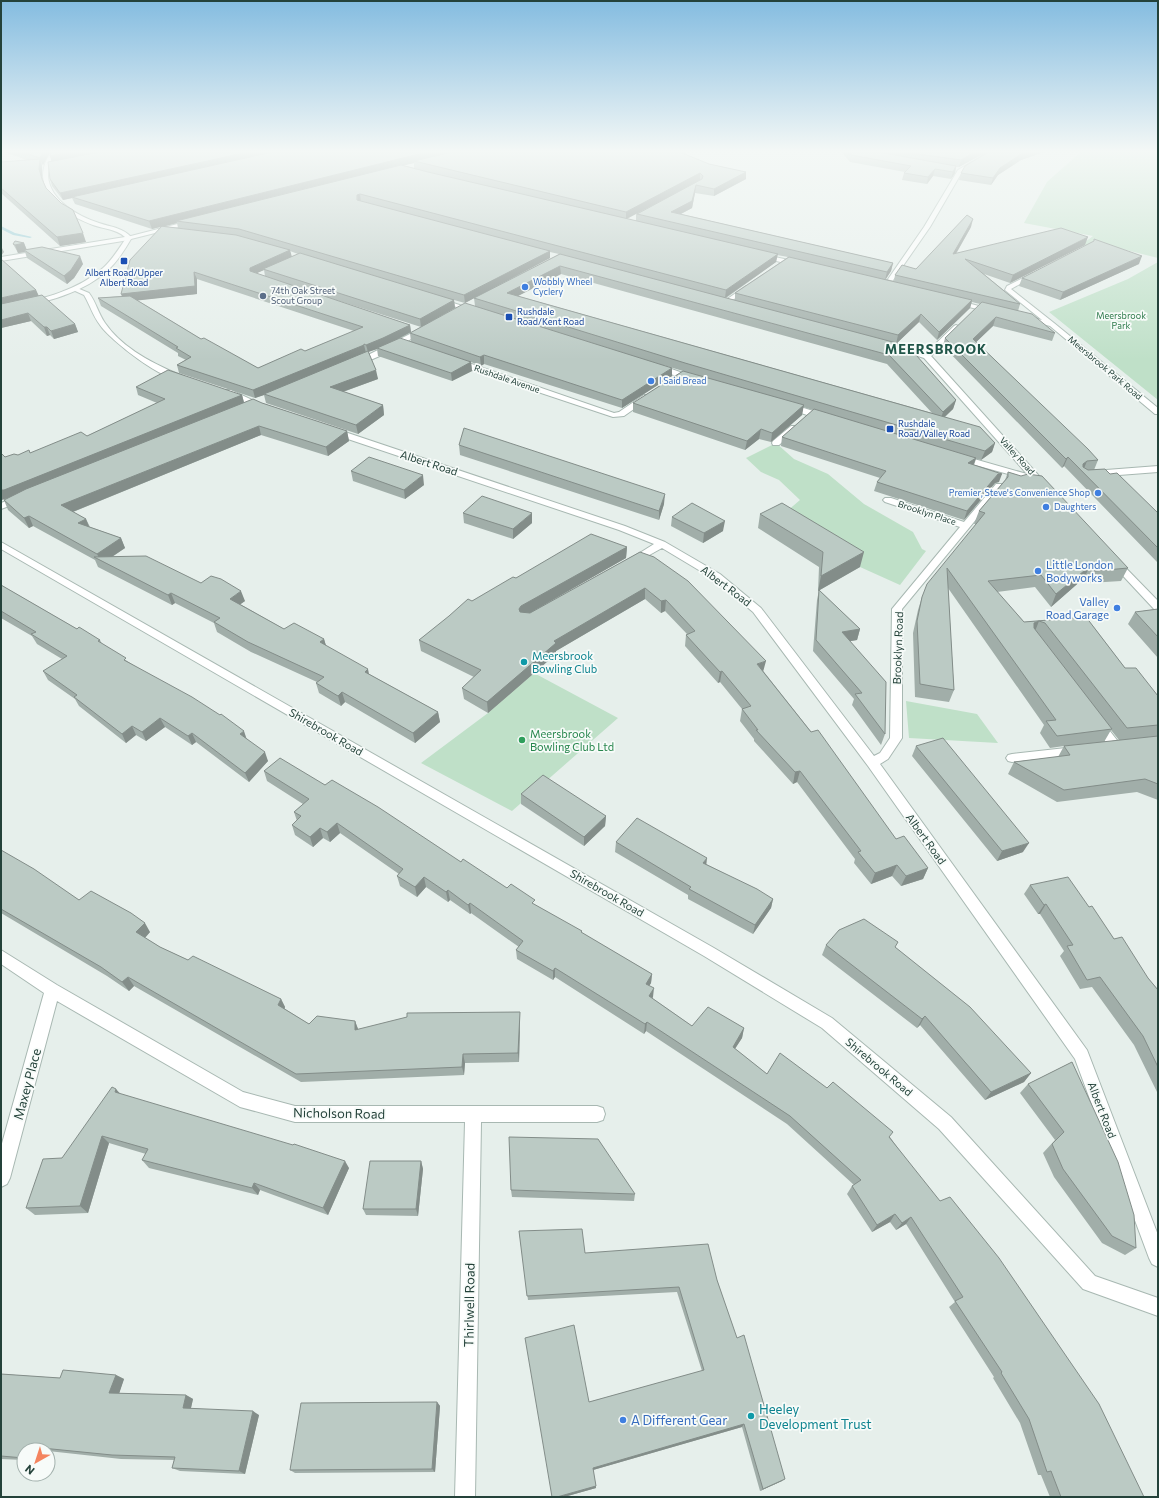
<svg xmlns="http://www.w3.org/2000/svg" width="1159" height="1498" font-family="Commissioner,sans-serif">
<rect width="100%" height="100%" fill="#e6efeb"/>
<path fill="#bfe0c8" d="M 1083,150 L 1158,150 L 1158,258 L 1114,247 L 1081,245 L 1093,236 L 1024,223 L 1047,182 Z
M 1158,262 L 1158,400 L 1049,312 L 1128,279 Z
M 776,443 L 794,459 L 828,474 L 864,504 L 913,532 L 922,549 L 926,551 L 900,585 L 860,567 L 779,518 L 800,500 L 779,480 L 761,472 L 746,458 Z
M 534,673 L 618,718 L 512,811 L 421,763 L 488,713 Z
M 906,701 L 977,714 L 998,743 L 909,738 Z"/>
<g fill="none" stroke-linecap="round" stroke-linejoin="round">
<path fill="#8ec9d4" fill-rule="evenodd" d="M 1,226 L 15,233 L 32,237 L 30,238 L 13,235 L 1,229 Z"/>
<defs>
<path id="minor" d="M 52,150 L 56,150 C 52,158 48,167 48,176 C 50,201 78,216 99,223 C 111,227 124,228 132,238 L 129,240 L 1,261 L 1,257 L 125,237 C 116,229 104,229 93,225 C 72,217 44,202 43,176 C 43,166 47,158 52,150 Z
M 999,150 L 1005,150 L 984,159 L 962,172 L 930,227 L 889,286 L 885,286 L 884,285 L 924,227 L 958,170 L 980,157 Z
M 761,254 L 798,262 L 801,264 L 798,266 L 759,257 L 758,256 Z
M 1033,273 L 1038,274 L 1011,289 L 1054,323 L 1158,408 L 1158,414 L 1155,414 L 1050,326 L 1024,319 L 1023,318 L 1026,316 L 1042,320 L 1005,290 L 1007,286 Z
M 746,286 L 751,287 L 727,304 L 723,304 L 723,302 Z
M 73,288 L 77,288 L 89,293 C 96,302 98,313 105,323 C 122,348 155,365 183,376 L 183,380 C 165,383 110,340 100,325 C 93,316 90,305 84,295 L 73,290 Z
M 437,299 L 441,299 L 478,311 L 473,312 L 437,301 Z
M 956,300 L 994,310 L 995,311 L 992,313 L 954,303 L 954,301 Z
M 956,325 L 958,326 L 958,328 L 931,356 L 1040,477 L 1041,479 L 1040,481 L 1037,482 L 957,460 L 956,458 L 957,456 L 960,455 L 1027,474 L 924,358 L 893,348 L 897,346 L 926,353 L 954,326 Z
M 424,327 L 426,328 L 426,330 L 391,351 L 359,365 L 353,365 L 352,363 Z
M 454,360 L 460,360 L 614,413 L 619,412 L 644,395 L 647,395 L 651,397 L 624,416 L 613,417 L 454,364 Z
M 654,365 L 660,365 L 697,378 L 693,380 L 690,380 L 654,369 Z
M 225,390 L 231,390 L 267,407 L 266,409 L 260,409 L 225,394 Z
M 785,404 L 791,404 L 829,416 L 830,418 L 826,420 L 823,420 L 785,408 Z
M 791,426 L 797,426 L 798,428 L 779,445 L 773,445 L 772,443 L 773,441 Z
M 330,429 L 336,429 L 625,526 L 665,542 L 720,574 L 761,608 L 874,756 L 880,753 L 890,738 L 892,609 L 960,527 L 885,502 L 883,500 L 885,498 L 891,498 L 964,522 L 996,484 L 1002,484 L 1003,486 L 1002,488 L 902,609 L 902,738 L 888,759 L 880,764 L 1087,1050 L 1158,1235 L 1158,1267 L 1152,1264 L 1149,1258 L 1075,1059 L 868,766 L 753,612 L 712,578 L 662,548 L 635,563 L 629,563 L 627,561 L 654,544 L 619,530 L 330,433 L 329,431 Z
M 1158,466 L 1158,472 L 1093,477 L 1089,474 L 1093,471 Z
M 20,496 L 23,497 L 25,499 L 23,501 L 1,509 L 1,503 Z
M 1,542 L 714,948 L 832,1018 L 951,1117 L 1095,1276 L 1158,1298 L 1158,1316 L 1083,1289 L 939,1129 L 822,1028 L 704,956 L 1,549 Z
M 1114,558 L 1117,559 L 1158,601 L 1158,610 L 1154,609 L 1111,563 L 1109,561 Z
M 1098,720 L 1102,721 L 1120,744 L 1122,747 L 1120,750 L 1116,751 L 1112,750 L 1094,727 L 1092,724 L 1094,721 Z
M 1075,747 L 1079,748 L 1081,751 L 1079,754 L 1075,755 L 1012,762 L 1008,761 L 1006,758 L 1008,755 L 1012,754 Z
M 1,950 L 57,985 L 243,1092 L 295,1106 L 597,1106 L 603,1108 L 605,1114 L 603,1120 L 597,1122 L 481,1122 L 475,1497 L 455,1497 L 465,1122 L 295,1122 L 240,1107 L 57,1001 L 10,1178 L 7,1184 L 1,1187 L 1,1147 L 44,993 L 1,964 Z"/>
<path id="tertiary" d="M 193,220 L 196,222 L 195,223 L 131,239 C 124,251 117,262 107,271 C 78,297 37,303 1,312 L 1,308 C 36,300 75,293 103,268 C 113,259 119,248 127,237 Z"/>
</defs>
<use href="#minor" stroke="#a8b8b2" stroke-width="2"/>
<use href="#tertiary" stroke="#a8b8b2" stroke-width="2"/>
<use href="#minor" fill="#fff" fill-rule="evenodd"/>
<use href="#tertiary" fill="#fff" fill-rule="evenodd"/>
</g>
<path fill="#a1aea9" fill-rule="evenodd" d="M 1,150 L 51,150 L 43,165 L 42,164 L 42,177 L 44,183 L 46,188 L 86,242 L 60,246 L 1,193 L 1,162 L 27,160 L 1,151 Z
M 52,150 L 709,164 L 746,172 L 746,179 L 714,196 L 695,193 L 692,208 L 681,214 L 893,263 L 891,271 L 886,279 L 894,281 L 895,275 L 916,269 L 971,227 L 956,254 L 1085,245 L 1010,283 L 984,274 L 1020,304 L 1018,311 L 1055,333 L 1052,341 L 993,326 L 976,342 L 1098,460 L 1094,470 L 1110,474 L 1158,513 L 1158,563 L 1064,466 L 1062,468 L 943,346 L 945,338 L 980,304 L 972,302 L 970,308 L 937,340 L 919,322 L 897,343 L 956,400 L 953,409 L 945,417 L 995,443 L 992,452 L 981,460 L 976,459 L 974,465 L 999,482 L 995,483 L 964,520 L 874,491 L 877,482 L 880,478 L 781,446 L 782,437 L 813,410 L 803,407 L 802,415 L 771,442 L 759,439 L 745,450 L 633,412 L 633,403 L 683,371 L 663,365 L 672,376 L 622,408 L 484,364 L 481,366 L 471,362 L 472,371 L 452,381 L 378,356 L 377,349 L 368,352 L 378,379 L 343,392 L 383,405 L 384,415 L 358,434 L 266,403 L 264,395 L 255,398 L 179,373 L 177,365 L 186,360 L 178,356 L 178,353 L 101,306 L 98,298 L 122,296 L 161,228 L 160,227 L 152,229 L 75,204 L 72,198 L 63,200 L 52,186 L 50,179 ZM 414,163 L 414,168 L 403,165 ZM 415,169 L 503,190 L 428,172 ZM 636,214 L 636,221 L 627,219 ZM 177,223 L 178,228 L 164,226 ZM 290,251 L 298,254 L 291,257 ZM 550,252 L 559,254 L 482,294 L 550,258 ZM 777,255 L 788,257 L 735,293 L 735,300 L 726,298 L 776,262 ZM 264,270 L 265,276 L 256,273 ZM 561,274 L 887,364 L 932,413 L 518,296 ZM 197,279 L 354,331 L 305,351 L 258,368 L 201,339 L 137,300 L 197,294 ZM 330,298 L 421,327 L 410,333 L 411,342 L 395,341 L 411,332 L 410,325 ZM 474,298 L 475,306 L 429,323 L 455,308 L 454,300 L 465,303 Z
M 840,150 L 1049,150 L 1021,160 L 998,175 L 991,185 L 959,180 L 961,173 L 992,151 L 979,156 L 959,167 L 956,167 L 955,173 L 951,179 L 933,176 L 927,184 L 902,180 L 904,173 L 905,172 L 850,162 Z
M 24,243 L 27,250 L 83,264 L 74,278 L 67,284 L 27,258 L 25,252 L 18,253 L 17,251 L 13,244 Z
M 1139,264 L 1060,300 L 1019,286 L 1022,278 Z
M 36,290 L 39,296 L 75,324 L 78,332 L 54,339 L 50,335 L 47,336 L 31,321 L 1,328 Z
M 136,387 L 242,395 L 244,402 L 262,403 L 347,431 L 349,441 L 328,456 L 261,435 L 73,512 L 86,519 L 90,527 L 121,538 L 125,548 L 112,557 L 201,583 L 245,601 L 240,604 L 284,629 L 324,639 L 326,646 L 369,674 L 438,712 L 440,722 L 415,743 L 345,702 L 341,706 L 319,693 L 316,683 L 317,682 L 251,652 L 217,632 L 214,623 L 175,603 L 172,605 L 98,567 L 95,560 L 33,526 L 29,528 L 8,510 L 4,500 L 6,499 L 1,500 L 1,453 L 5,457 L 18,455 L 30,453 L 87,436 L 157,403 L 138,395 Z
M 459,445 L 664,504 L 659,520 L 460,455 Z
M 351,471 L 424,485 L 405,499 L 353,481 Z
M 1008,472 L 1128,568 L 1121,581 L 1089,583 L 1084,578 L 1051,607 L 1035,587 L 997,592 L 1024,622 L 1086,617 L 1125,668 L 1158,696 L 1158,800 L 1137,792 L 1057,802 L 1008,774 L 1014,762 L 1058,757 L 1064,746 L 1050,748 L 1040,733 L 1044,725 L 948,588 L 954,690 L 949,702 L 915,697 L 913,633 L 918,610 L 922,597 L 976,524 L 974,524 L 979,511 L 1005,480 ZM 1111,730 L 1119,740 L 1104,742 Z
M 463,513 L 532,523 L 513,539 L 464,523 Z
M 760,514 L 860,567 L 818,591 L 819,567 L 758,528 Z
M 672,517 L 723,531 L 703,543 L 671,526 Z
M 627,547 L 626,558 L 530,613 L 640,552 L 764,672 L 896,839 L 928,868 L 923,879 L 901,886 L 892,876 L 871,884 L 854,863 L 855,859 L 797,782 L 793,784 L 754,741 L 754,739 L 740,721 L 742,709 L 720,682 L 718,683 L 685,646 L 686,635 L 687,634 L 665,611 L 661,613 L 645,599 L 556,651 L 556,654 L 488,713 L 464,699 L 462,688 L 474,677 L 421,651 L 419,640 L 472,601 L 516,578 Z
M 1,585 L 77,629 L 100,640 L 102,644 L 127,661 L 247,739 L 268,761 L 249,782 L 196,742 L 192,745 L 165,727 L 146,741 L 136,735 L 126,743 L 79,706 L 75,699 L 48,680 L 43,671 L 62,659 L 37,644 L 32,636 L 1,618 Z
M 819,590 L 860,629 L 857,640 L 850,641 L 885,734 L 881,745 L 852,705 L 854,699 L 813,651 L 817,600 Z
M 1158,609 L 1158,658 L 1128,624 L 1135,612 Z
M 916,746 L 1023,852 L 997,861 L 912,756 Z
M 264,771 L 325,785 L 507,888 L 582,933 L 652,974 L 651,983 L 649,986 L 653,997 L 652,998 L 692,1026 L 744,1028 L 742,1038 L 735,1049 L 767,1074 L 890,1137 L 1144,1497 L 1050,1497 L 1041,1475 L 1038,1475 L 1020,1423 L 993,1378 L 994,1377 L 949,1307 L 955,1302 L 906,1224 L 896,1230 L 890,1222 L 872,1232 L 847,1194 L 852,1186 L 854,1185 L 787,1124 L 646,1031 L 644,1034 L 555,977 L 553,980 L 517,959 L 516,950 L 519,947 L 471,913 L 470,914 L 450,900 L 448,902 L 426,887 L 417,897 L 400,886 L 397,876 L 399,874 L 340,833 L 330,842 L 323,838 L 313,847 L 295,835 L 292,825 L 297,821 L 294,812 L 303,804 L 267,781 Z
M 521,794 L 606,816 L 605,826 L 584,846 L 521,804 Z
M 616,842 L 706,864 L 773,899 L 771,908 L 753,934 L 688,899 L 688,895 L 615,852 Z
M 1,850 L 79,900 L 150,932 L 145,938 L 160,947 L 188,960 L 281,999 L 285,1007 L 285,1009 L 309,1024 L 355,1021 L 358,1029 L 520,1021 L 519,1062 L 465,1063 L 464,1075 L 301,1082 L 134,986 L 129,991 L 107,976 L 1,913 Z
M 1030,885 L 1089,907 L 1114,939 L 1148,978 L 1158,990 L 1158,1094 L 1134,1045 L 1092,987 L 1080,989 L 1060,956 L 1064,951 L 1040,914 L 1038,914 L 1024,894 Z
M 826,945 L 895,947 L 1031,1073 L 1024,1082 L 985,1100 L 920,1025 L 917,1028 L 822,955 Z
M 1072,1062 L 1136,1248 L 1125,1255 L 1102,1243 L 1054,1177 L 1043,1153 L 1055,1140 L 1020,1093 L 1028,1084 Z
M 120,1094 L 349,1168 L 328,1215 L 260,1190 L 258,1195 L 149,1168 L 142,1160 L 146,1154 L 109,1143 L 88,1213 L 35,1215 L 26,1208 L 62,1158 Z
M 421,1161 L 423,1169 L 418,1216 L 366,1215 L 363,1209 Z
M 511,1190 L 635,1194 L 634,1201 L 512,1197 Z
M 519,1231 L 585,1253 L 717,1280 L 782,1481 L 760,1491 L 742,1427 L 593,1470 L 596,1486 L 596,1488 L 564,1497 L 589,1402 L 702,1371 L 677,1292 L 528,1300 Z
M 1,1374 L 60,1378 L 116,1375 L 124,1379 L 119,1393 L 186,1395 L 193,1399 L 191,1408 L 259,1415 L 245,1474 L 180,1471 L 172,1468 L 174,1460 L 121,1459 L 48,1451 L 48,1450 L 24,1450 L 24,1460 L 1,1459 Z
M 437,1402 L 440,1406 L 435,1472 L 295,1473 L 290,1470 Z"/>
<path fill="#838d89" d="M 45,150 L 51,150 L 43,165 L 40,158 Z
M 82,150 L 121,150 L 52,163 L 50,156 Z
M 258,150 L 292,150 L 72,197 L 72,198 L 63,200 L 60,193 Z
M 438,150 L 468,150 L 414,161 L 414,163 L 176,221 L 177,223 L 162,227 L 160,226 L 160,227 L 152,229 L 149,221 L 399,159 Z
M 979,150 L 995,150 L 979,156 L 959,167 L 961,160 Z
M 1031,150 L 1049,150 L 1021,160 L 998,175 L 991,185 L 993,178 L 1000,168 L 1023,153 Z
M 40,159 L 42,167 L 42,177 L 45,187 L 42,179 L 39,169 Z
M 956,166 L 955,173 L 951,179 L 953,172 Z
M 935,169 L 933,176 L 927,184 L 928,177 Z
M 746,172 L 746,179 L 714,196 L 714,189 Z
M 700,173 L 700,181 L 626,219 L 626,212 Z
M 696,185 L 695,193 L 692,208 L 671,219 L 671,212 Z
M 360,194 L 361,202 L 359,207 L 357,195 Z
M 973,219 L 971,227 L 951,262 L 953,254 Z
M 83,233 L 86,242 L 60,246 L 57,237 Z
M 1088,237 L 1085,245 L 1010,283 L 1013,275 Z
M 24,243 L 27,251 L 24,250 L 25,252 L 18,253 L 15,245 Z
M 1,246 L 4,252 L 1,256 Z
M 290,250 L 292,257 L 263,269 L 264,270 L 251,276 L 250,271 L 250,268 Z
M 550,251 L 550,258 L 465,303 L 464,295 Z
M 778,254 L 776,262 L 725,298 L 726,290 Z
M 80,256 L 83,264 L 74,278 L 67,284 L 64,276 Z
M 1142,256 L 1139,264 L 1060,300 L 1063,292 Z
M 893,263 L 891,271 L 885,280 L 887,272 Z
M 560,266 L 561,274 L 508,301 L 507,293 Z
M 194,272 L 197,279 L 197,294 L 124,302 L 121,294 Z
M 36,290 L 39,297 L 1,306 L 1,298 Z
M 454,300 L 455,308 L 421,327 L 420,319 Z
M 972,300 L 970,308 L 937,340 L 939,332 Z
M 28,313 L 31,321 L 1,328 L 1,320 Z
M 921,314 L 919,322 L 896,344 L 898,335 Z
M 996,317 L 993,326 L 970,348 L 973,339 Z
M 75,324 L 78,332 L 54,339 L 51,331 Z
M 410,325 L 411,332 L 384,346 L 377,348 L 377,349 L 368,352 L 366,345 Z
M 44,327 L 47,327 L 50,335 L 47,336 Z
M 364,345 L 366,353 L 264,394 L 264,395 L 255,398 L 253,390 Z
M 484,355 L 484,364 L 481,366 L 480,357 Z
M 471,362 L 472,371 L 452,381 L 451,373 Z
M 672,368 L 672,376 L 622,408 L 622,400 Z
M 376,370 L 378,379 L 331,396 L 330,387 Z
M 242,395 L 244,403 L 8,498 L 1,500 L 1,490 Z
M 956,400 L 953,409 L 940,421 L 943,412 Z
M 383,405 L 384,415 L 358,434 L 356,425 Z
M 804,405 L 802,415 L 771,442 L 772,433 Z
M 259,426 L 261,435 L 65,515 L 61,505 Z
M 761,429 L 759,439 L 745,450 L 747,441 Z
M 347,431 L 349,441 L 328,456 L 326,447 Z
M 995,443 L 992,452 L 981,460 L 985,451 Z
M 1068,457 L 1064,466 L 1062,468 L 1066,459 Z
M 976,458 L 973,466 L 968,463 Z
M 1087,461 L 1083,471 L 1083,464 Z
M 998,474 L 1002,474 L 999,482 L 995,483 L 964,520 L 967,511 Z
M 423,475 L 424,485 L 405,499 L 404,490 Z
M 665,494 L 664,504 L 659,520 L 659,511 Z
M 532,513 L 532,523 L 513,539 L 513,529 Z
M 29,516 L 33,526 L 29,528 L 24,518 Z
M 86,519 L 90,529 L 78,523 Z
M 725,521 L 723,531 L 703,543 L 704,533 Z
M 121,538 L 125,548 L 104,562 L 100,560 L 97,554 Z
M 627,547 L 626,558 L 521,618 L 519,609 L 521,606 Z
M 864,552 L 860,567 L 818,591 L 821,576 Z
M 1090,566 L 1084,578 L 1051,607 L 1056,594 Z
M 645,588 L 645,599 L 556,651 L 556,654 L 488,713 L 487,702 L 554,641 Z
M 241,591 L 245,601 L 234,609 L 230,599 Z
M 171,593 L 175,603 L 172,605 L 168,595 Z
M 666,600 L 665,611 L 661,613 L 661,601 Z
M 1039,621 L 1034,634 L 1034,623 Z
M 860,629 L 857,640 L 839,643 L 842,632 Z
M 324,639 L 327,649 L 320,642 Z
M 766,661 L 763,672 L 757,664 Z
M 368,669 L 370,679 L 365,672 Z
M 722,671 L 720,682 L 718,683 L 720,672 Z
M 342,692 L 345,702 L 341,706 L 338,696 Z
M 438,712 L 440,722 L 415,743 L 413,733 Z
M 160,718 L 165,727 L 146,741 L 142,732 Z
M 132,726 L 136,735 L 126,743 L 122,734 Z
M 244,731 L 247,740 L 240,734 Z
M 192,733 L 196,742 L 192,745 L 188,736 Z
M 265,752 L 268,761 L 249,782 L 245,773 Z
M 800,771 L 797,782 L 793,784 L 795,772 Z
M 606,816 L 605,826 L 584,846 L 584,837 Z
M 337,823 L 340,833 L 330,842 L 327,832 Z
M 320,828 L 323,838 L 313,847 L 310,837 Z
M 1029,843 L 1023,852 L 997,861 L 1002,851 Z
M 707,858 L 706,868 L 703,863 Z
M 897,865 L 892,876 L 871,884 L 875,873 Z
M 928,868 L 923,879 L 901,886 L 906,876 Z
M 424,877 L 426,887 L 417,897 L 415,887 Z
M 448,890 L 450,900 L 448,902 L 446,892 Z
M 773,899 L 771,908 L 753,934 L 755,925 Z
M 470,903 L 471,913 L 470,914 L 468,905 Z
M 1046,904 L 1040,914 L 1038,914 L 1044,905 Z
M 145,923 L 150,932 L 142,941 L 136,932 Z
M 555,968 L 555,977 L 553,980 L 553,971 Z
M 652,974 L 651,983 L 645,993 L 646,984 Z
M 128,977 L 134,986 L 129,991 L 122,982 Z
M 654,988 L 653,997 L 648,1005 L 649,996 Z
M 281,999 L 285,1007 L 282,1014 L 278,1005 Z
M 520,1012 L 520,1021 L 519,1062 L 518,1053 Z
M 925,1016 L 920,1025 L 917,1028 L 922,1019 Z
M 355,1021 L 358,1029 L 355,1030 Z
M 647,1022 L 646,1031 L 644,1034 L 645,1024 Z
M 744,1028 L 742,1038 L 730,1056 L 733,1047 Z
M 463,1054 L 465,1063 L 464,1075 L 462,1067 Z
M 1031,1073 L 1024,1082 L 985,1100 L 991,1092 Z
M 116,1089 L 123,1097 L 115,1092 Z
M 102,1136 L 109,1143 L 88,1213 L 80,1206 Z
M 345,1161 L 349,1168 L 328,1215 L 323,1208 Z
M 421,1161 L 423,1169 L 418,1216 L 416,1209 Z
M 254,1183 L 260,1190 L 258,1195 L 252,1188 Z
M 895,1214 L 890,1222 L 872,1232 L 877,1225 Z
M 911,1217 L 906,1224 L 896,1230 L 902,1223 Z
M 116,1375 L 124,1379 L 118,1397 L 109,1393 Z
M 186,1395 L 193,1399 L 190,1412 L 183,1408 Z
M 437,1402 L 440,1406 L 435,1472 L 432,1469 Z
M 253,1411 L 259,1415 L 245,1474 L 239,1471 Z
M 744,1424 L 742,1427 L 593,1470 L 593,1468 Z
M 32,1447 L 41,1450 L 31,1450 Z
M 785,1479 L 782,1481 L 760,1491 L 763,1489 Z
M 596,1486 L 596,1488 L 564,1497 L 557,1497 Z"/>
<path fill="#bbcac4" stroke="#838d89" d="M 16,150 L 45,150 L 40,158 Z
M 52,150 L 82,150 L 50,156 Z
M 109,150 L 258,150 L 60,193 L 50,179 L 48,162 Z
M 281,150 L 438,150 L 399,159 L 149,221 L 72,197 Z
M 460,150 L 675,150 L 709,164 L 746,172 L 714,189 L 696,185 L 692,201 L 671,212 L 893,263 L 887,272 L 637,214 L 702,179 L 703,176 L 700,173 L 626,212 L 414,161 Z
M 847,150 L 881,150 L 881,151 L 884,153 L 956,166 L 953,172 L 935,169 L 928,177 L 904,173 L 911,166 L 851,155 Z
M 888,150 L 979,150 L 961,160 Z
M 995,150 L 1031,150 L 1023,153 L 1000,168 L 993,178 L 961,173 L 965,166 L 987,153 Z
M 40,159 L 39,169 L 42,179 L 46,188 L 61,203 L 73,210 L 83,233 L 57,237 L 1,188 L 1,162 Z
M 401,165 L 428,172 L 778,254 L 726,290 L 360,194 L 357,195 L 357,200 L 550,251 L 464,295 L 239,229 L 176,221 Z
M 967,215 L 973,219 L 953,254 L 1061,228 L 1088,237 L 1013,275 L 965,259 L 1020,304 L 895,275 L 902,265 L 916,269 Z
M 160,226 L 236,235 L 290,250 L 250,268 L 250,271 L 410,325 L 383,338 L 366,345 L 364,344 L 364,345 L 253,390 L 177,365 L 191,357 L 176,348 L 178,347 L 98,298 L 130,296 L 201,339 L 204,338 L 258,368 L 301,349 L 305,351 L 363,327 L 194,272 L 195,286 L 121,294 L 130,260 L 162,226 Z
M 1094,239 L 1142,256 L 1063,292 L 1022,278 L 1094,241 Z
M 15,241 L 24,243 L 15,245 L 13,244 Z
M 42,247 L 80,256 L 71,270 L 64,276 L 24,250 Z
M 300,253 L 454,300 L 420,319 L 263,269 Z
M 560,254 L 908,346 L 956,400 L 943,412 L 889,355 L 560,266 L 507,293 L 980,427 L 995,443 L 985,451 L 685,363 L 474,298 Z
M 789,257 L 972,300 L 939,332 L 921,314 L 898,335 L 735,293 Z
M 1,259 L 36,290 L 1,298 Z
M 42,295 L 75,324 L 51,331 L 47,327 L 44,327 L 28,313 L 1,320 L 1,304 Z
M 982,302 L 1032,314 L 1055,333 L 996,317 L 973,339 L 1088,449 L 1098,460 L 1087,461 L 1083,464 L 1083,467 L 1088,470 L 1105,469 L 1110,474 L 1117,473 L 1158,513 L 1158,548 L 1068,457 L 1066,459 L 945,338 Z
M 465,303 L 672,368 L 622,400 L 484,355 L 480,357 L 410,333 Z
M 400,338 L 471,362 L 451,373 L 377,348 Z
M 368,351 L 376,370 L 330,387 L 383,405 L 356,425 L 264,394 Z
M 168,370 L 242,395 L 4,490 L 1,490 L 1,453 L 5,457 L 14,454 L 18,455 L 29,450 L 30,453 L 81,432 L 87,436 L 165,399 L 136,387 Z
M 683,371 L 804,405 L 772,433 L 761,429 L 747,441 L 633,403 Z
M 253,399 L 262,403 L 347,431 L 326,447 L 259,426 L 61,505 L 86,519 L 78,523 L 121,538 L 97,554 L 29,516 L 24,518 L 4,500 L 26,489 Z
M 814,409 L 976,458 L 968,463 L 1002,474 L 998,474 L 967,511 L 877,482 L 886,471 L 782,437 Z
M 464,428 L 665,494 L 659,511 L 459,445 Z
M 369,457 L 423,475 L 404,490 L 351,471 Z
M 1008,472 L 1021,476 L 1028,474 L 1042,476 L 1128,568 L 1095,571 L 1090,566 L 1056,594 L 1041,575 L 988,581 L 1024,622 L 1086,617 L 1125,668 L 1136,668 L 1158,696 L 1158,725 L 1127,728 L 1045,623 L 1039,621 L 1034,623 L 1034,628 L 1112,729 L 1057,736 L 1046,721 L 1056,720 L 947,568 L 954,690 L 920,684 L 917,621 L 922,597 L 927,584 L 985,513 L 979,511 L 1008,477 Z
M 482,496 L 532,513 L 513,529 L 463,513 Z
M 692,503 L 725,521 L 704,533 L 672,517 Z
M 782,503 L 864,552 L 821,576 L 823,552 L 760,514 Z
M 591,534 L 627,547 L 521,606 L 519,609 L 520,612 L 530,613 L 640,552 L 654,557 L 688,581 L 766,661 L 757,664 L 811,732 L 818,730 L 896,839 L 904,836 L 928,868 L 906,876 L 897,865 L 875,873 L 858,852 L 861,851 L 800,771 L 795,772 L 756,730 L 758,730 L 742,709 L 751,706 L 722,671 L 720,672 L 686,635 L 695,631 L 666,600 L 661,601 L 645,588 L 554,641 L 556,643 L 487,702 L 462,688 L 481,670 L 419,640 L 449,616 L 468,599 L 472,601 L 513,577 L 516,578 Z
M 146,556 L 201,583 L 211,576 L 221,579 L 241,591 L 230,599 L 284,629 L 294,623 L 324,639 L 320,642 L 368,669 L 365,672 L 438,712 L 413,733 L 342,692 L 338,696 L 316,683 L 324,677 L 248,642 L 214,622 L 220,618 L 171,593 L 168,595 L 94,557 Z
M 1,585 L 77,629 L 79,627 L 100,640 L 98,641 L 126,658 L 124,660 L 192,697 L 220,715 L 221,714 L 244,731 L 240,734 L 265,752 L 245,773 L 192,733 L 188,736 L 160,718 L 142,732 L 132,726 L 122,734 L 74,697 L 77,695 L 43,671 L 67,656 L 31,634 L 36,632 L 1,611 Z
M 819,590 L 860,629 L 842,632 L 886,682 L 885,734 L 855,694 L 862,693 L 816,640 Z
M 1158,609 L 1158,637 L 1135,612 Z
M 1158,736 L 1158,784 L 1145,779 L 1064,790 L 1014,762 L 1070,755 L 1064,746 Z
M 943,738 L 1029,843 L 1002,851 L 916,746 Z
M 280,758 L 325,785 L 332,780 L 378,807 L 461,862 L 463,859 L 507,888 L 511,884 L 535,900 L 532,903 L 582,931 L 581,932 L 652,974 L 646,984 L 654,988 L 649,996 L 692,1026 L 708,1007 L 744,1028 L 733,1047 L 767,1074 L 780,1053 L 827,1088 L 833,1082 L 893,1132 L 889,1137 L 940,1201 L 950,1197 L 999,1258 L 1099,1404 L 1144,1497 L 1061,1497 L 1051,1471 L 1047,1472 L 1029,1419 L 1001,1373 L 1002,1372 L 955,1301 L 963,1297 L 911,1217 L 902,1223 L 895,1214 L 877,1225 L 852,1186 L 861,1180 L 790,1116 L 647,1022 L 645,1024 L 555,968 L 553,971 L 516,950 L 523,941 L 470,903 L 468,905 L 448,890 L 446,892 L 424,877 L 415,887 L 397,876 L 403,869 L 337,823 L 327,832 L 320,828 L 310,837 L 292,825 L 301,816 L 294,812 L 309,799 L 264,771 Z
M 543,775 L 606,816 L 584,837 L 521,794 Z
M 637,818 L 707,858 L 703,863 L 757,889 L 773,899 L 755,925 L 689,889 L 691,887 L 616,842 Z
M 1,850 L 34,869 L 79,900 L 91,891 L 131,913 L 145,923 L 136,932 L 160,947 L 188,960 L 193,956 L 281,999 L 278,1005 L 309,1024 L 317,1016 L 355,1021 L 355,1030 L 407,1017 L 407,1013 L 520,1012 L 518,1053 L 463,1054 L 462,1067 L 296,1074 L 128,977 L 122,982 L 101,967 L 1,909 Z
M 1068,877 L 1089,907 L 1092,906 L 1114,939 L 1122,937 L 1148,978 L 1158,990 L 1158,1067 L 1143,1036 L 1100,977 L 1087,980 L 1067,946 L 1073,945 L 1046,904 L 1044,905 L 1030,885 Z
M 864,919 L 898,942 L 895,947 L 970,1007 L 1031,1073 L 991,1092 L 925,1016 L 922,1019 L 826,945 L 839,930 Z
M 1072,1062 L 1118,1162 L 1134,1215 L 1136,1248 L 1112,1236 L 1063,1169 L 1052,1144 L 1064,1132 L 1028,1084 Z
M 112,1087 L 116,1089 L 115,1092 L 293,1145 L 294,1144 L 345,1161 L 323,1208 L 254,1183 L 252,1188 L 142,1160 L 148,1149 L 102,1136 L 80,1206 L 26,1208 L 43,1159 L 62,1158 Z
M 509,1137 L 598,1139 L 635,1194 L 511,1190 Z
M 370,1161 L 421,1161 L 416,1209 L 363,1209 Z
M 582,1229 L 585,1253 L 708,1244 L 717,1280 L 737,1338 L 744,1335 L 785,1479 L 763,1489 L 744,1424 L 593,1468 L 596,1486 L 557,1497 L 552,1497 L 525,1338 L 574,1325 L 589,1402 L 704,1370 L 679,1287 L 527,1296 L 519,1231 Z
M 63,1370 L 116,1375 L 109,1393 L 186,1395 L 183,1408 L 253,1411 L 239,1471 L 172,1468 L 175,1457 L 112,1455 L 32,1447 L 31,1450 L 24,1450 L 24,1458 L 1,1456 L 1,1374 L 60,1378 Z
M 437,1402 L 432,1469 L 290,1470 L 301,1403 Z"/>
<linearGradient id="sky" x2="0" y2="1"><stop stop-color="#84bce0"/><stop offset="0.42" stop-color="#f4f8f6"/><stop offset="1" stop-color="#f4f8f6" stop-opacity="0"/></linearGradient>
<rect width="1159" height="360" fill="url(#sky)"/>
<g fill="#1a4fb4" stroke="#f7fbf9" stroke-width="1.5">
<rect x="120" y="257" width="8" height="8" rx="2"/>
<rect x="505" y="313" width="8" height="8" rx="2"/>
<rect x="886" y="425" width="8" height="8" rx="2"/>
</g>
<g fill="#3f7fe0" stroke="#f7fbf9" stroke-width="1.5">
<circle cx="525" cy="287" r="4"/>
<circle cx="651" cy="381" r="4"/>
<circle cx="1098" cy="493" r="4"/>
<circle cx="1046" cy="507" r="4"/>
<circle cx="1038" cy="571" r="4"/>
<circle cx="1117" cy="608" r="4"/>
<circle cx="623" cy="1420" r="4"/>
</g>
<circle fill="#5c6f8a" stroke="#f7fbf9" stroke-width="1.5" cx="263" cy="296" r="4"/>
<g fill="#0f9aa8" stroke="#f7fbf9" stroke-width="1.5">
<circle cx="524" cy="662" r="4"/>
<circle cx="751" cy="1416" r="4"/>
</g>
<circle fill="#2e9e5b" stroke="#f7fbf9" stroke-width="1.5" cx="522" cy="740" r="4"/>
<g text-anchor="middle" stroke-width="3.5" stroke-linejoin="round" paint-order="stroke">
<g font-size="9" fill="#164399" stroke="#f7fbf9" text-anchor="start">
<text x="124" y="276" text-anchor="middle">Albert Road/Upper<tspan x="124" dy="10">Albert Road</tspan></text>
<text x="517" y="315">Rushdale<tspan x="517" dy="10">Road/Kent Road</tspan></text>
<text x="898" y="427">Rushdale<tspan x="898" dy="10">Road/Valley Road</tspan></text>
</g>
<g font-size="9" fill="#366cbe" stroke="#f7fbf9" text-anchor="start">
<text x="533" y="285">Wobbly Wheel<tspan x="533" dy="10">Cyclery</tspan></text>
<text x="659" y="384">I Said Bread</text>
<text x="1090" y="496" text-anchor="end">Premier, Steve's Convenience Shop</text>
<text x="1054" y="510">Daughters</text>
</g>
<g font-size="9" fill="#4e5e75" stroke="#f7fbf9" text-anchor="start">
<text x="271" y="294">74th Oak Street<tspan x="271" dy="10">Scout Group</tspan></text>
</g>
<g font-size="9" fill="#2d7a4b" stroke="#f7fbf9">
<text x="1121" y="319">Meersbrook<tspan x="1121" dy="10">Park</tspan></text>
</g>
<g font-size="9" fill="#24423a" stroke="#f7fbf9">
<text transform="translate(1105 368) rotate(40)" y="3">Meersbrook Park Road</text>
<text transform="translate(507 379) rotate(19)" y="3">Rushdale Avenue</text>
<text transform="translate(1017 456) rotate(48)" y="3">Valley Road</text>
<text transform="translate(927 513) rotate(18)" y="3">Brooklyn Place</text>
</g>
<g font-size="11" fill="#24423a" stroke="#f7fbf9">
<text transform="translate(429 463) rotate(18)" y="4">Albert Road</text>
<text transform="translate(726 586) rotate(37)" y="4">Albert Road</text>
<text transform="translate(898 648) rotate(-88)" y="4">Brooklyn Road</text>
<text transform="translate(326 732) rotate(30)" y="4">Shirebrook Road</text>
<text transform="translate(926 839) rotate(54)" y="4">Albert Road</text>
<text transform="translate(607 893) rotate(30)" y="4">Shirebrook Road</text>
<text transform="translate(879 1067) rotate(40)" y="4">Shirebrook Road</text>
<text transform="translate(1102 1110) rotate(69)" y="4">Albert Road</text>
</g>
<g font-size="11" fill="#366cbe" stroke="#f7fbf9" text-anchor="start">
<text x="1046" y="569">Little London<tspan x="1046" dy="13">Bodyworks</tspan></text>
<text x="1109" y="606" text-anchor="end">Valley<tspan x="1109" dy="13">Road Garage</tspan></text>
</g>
<g font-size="11" fill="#0d838f" stroke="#f7fbf9" text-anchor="start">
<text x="532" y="660">Meersbrook<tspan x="532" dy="13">Bowling Club</tspan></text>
</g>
<g font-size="11" fill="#27864d" stroke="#f7fbf9" text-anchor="start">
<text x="530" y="738">Meersbrook<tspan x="530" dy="13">Bowling Club Ltd</tspan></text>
</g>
<g font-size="13" font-weight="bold" letter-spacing="1" fill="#1f5548" stroke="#f7fbf9">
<text x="936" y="354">MEERSBROOK</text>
</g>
<g font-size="13" fill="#24423a" stroke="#f7fbf9">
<text transform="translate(27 1084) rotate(-75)" y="5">Maxey Place</text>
<text transform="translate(339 1113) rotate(1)" y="5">Nicholson Road</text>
<text transform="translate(469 1305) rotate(-89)" y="5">Thirlwell Road</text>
</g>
<g font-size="13" fill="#0d838f" stroke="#f7fbf9" text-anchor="start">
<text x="759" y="1414">Heeley<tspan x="759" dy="15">Development Trust</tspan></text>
</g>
<g font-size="13" fill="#366cbe" stroke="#f7fbf9" text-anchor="start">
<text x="631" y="1425">A Different Gear</text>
</g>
</g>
<rect width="1159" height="1498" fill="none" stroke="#24423a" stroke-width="4"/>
<g transform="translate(36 1462) rotate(219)"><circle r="19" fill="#f7fbf9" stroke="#a3b1ad"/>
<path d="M0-3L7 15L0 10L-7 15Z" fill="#f4845f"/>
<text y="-6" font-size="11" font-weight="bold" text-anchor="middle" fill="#24423a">N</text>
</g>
</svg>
